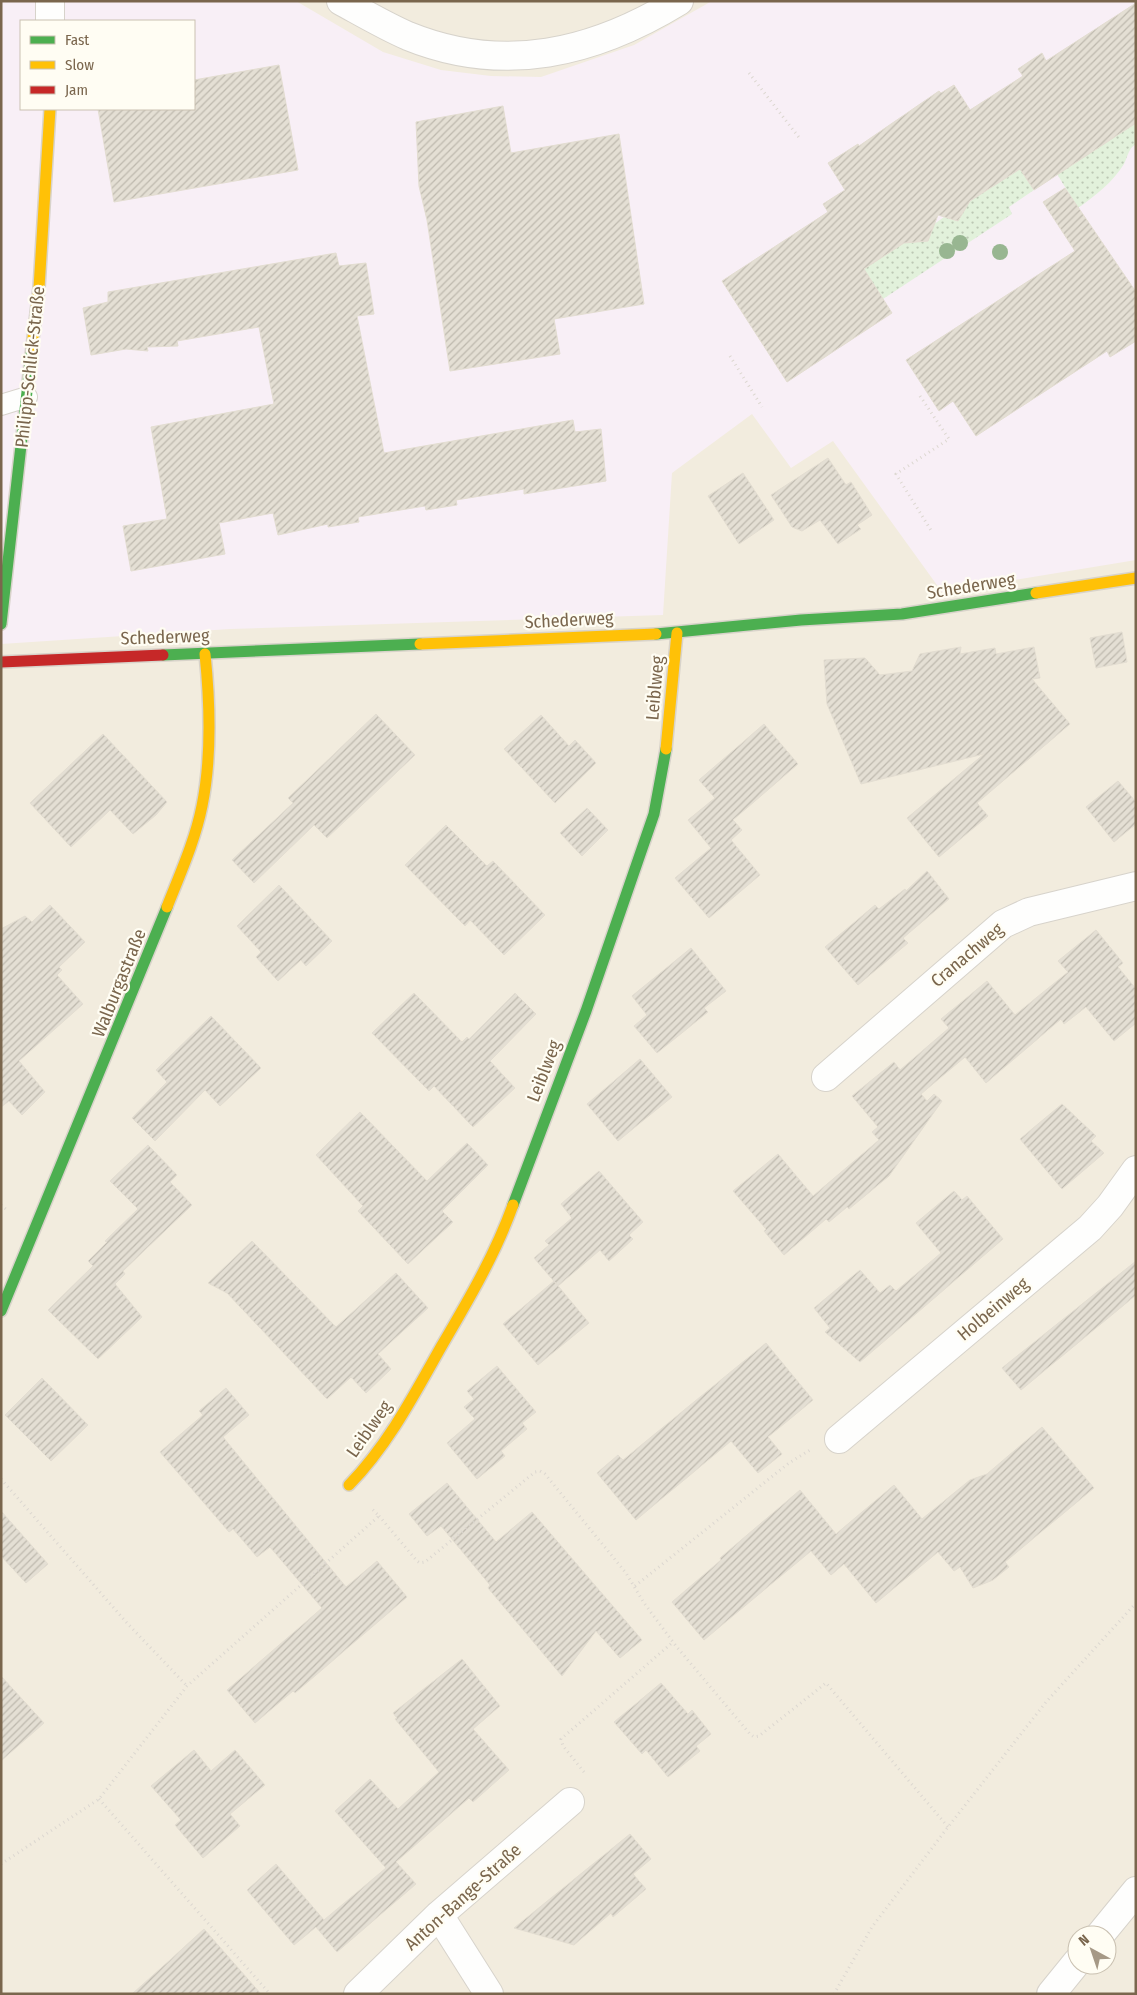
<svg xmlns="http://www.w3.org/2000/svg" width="1137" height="1995" font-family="'Fira Sans Condensed',sans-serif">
<defs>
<pattern id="grass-dots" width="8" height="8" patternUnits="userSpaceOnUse" patternTransform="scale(1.25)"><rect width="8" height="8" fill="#e2f1db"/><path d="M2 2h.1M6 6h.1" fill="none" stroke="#bcc7b4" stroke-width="1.8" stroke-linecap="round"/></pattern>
<pattern id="building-hatch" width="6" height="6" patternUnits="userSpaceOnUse" patternTransform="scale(1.25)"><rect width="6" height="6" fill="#e4dfd4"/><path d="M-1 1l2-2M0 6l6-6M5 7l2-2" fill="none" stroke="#beb9ae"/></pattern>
</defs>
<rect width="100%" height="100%" fill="#f9f7f0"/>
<path fill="#f2ecde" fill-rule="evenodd" d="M 1,1 L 1136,1 L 1136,1994 L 1,1994 ZM 21,21 L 194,21 L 194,109 L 21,109 ZM 1077,1935 L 1107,1935 L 1107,1965 L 1077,1965 Z"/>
<path fill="#f8eff6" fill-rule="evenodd" d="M 1,1 L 296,1 L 383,52 L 441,70 L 491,76 L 541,77 L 634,45 L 712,1 L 1136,1 L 1136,560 L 942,592 L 833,441 L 791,468 L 752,414 L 672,473 L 663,615 L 230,629 L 1,644 ZM 21,21 L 194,21 L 194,109 L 21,109 Z"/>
<path fill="url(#grass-dots)" d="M 1136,123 L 1136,144 C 1128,149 1128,156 1124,164 C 1113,182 1095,196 1078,208 L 1057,174 Z
M 1020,169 L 1034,190 L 1009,207 L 1012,214 L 883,299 L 863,268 L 904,243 L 928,241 L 930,227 L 944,217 L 957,221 L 970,201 Z"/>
<path fill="url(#building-hatch)" stroke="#e3ddd1" d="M 1136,3 L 1136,123 L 1034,190 L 1020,169 L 970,201 L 958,221 L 938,215 L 928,241 L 904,243 L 864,269 L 892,313 L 787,382 L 722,281 L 828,212 L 823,204 L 845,190 L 828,163 L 858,144 L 859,146 L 939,91 L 941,93 L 954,85 L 970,110 L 1023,76 L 1018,69 L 1042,53 L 1046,61 Z
M 279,65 L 298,170 L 114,202 L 98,109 L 194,109 L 194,80 Z
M 503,106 L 511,153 L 619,134 L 644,304 L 554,319 L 560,354 L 450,371 L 427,220 L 419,186 L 416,122 Z
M 1065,188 L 1136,292 L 1136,341 L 1110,357 L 1107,351 L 976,436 L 953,401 L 939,411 L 906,360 L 1075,251 L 1043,202 Z
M 336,253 L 339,266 L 366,263 L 374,314 L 357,316 L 384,453 L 573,420 L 575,432 L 601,429 L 606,481 L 524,494 L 524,489 L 456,500 L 457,505 L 426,510 L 425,506 L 358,517 L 359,522 L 328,527 L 328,524 L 278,535 L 273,513 L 219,523 L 225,554 L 131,571 L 123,526 L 167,519 L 151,427 L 274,404 L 259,327 L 177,341 L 178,346 L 147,347 L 148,351 L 126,349 L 91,355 L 83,308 L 108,302 L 108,292 Z
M 828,458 L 846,485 L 851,482 L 872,515 L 857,525 L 861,529 L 838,544 L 820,520 L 802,531 L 792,527 L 771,495 Z
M 743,473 L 774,520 L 739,544 L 708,496 Z
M 1122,632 L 1127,662 L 1096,668 L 1090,638 Z
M 961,647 L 960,654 L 995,648 L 996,654 L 1034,647 L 1040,678 L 1032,679 L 1070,724 L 977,803 L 988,816 L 939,857 L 907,818 L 984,754 L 861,784 L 827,704 L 824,660 L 865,658 L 880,675 L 912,671 L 920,654 Z
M 376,714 L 415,755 L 327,838 L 314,825 L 254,883 L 232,860 L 293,803 L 288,798 Z
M 541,715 L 569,746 L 575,740 L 596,763 L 555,803 L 504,749 Z
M 764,724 L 798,764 L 733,820 L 742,830 L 731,840 L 760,875 L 709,918 L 675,878 L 711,848 L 688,820 L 715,798 L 699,780 Z
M 103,734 L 167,802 L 156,815 L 133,834 L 110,810 L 71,847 L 30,803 Z
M 1118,781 L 1136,802 L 1136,824 L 1114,842 L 1086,807 Z
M 587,808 L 608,830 L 582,856 L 560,833 Z
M 446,825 L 487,866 L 493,861 L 545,915 L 504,955 L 470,920 L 465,926 L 405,865 Z
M 927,871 L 949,899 L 903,938 L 908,943 L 858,985 L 825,947 L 875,905 L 879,909 L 905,889 L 906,891 Z
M 279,885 L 332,941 L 306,966 L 301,960 L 278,981 L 256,957 L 261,952 L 237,926 Z
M 50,905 L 85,942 L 59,967 L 62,970 L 57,975 L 83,1004 L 19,1061 L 45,1092 L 22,1115 L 9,1101 L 1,1107 L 1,929 L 25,916 L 32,922 Z
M 1096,930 L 1123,963 L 1118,967 L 1136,989 L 1136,1023 L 1114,1041 L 1086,1007 L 1064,1024 L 1061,1019 L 986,1083 L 965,1057 L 921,1094 L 927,1101 L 934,1094 L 942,1101 L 889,1176 L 849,1209 L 847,1207 L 829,1222 L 826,1219 L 784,1255 L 764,1231 L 766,1229 L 733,1191 L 778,1154 L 813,1196 L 879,1140 L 872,1132 L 878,1127 L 852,1096 L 894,1062 L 900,1070 L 949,1028 L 941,1019 L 987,981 L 1015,1015 L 1068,972 L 1058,961 Z
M 691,948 L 726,991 L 704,1008 L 708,1012 L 657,1053 L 634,1026 L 647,1015 L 632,996 Z
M 414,993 L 462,1042 L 467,1037 L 469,1039 L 515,993 L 536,1014 L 490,1061 L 515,1088 L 473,1127 L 434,1086 L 429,1091 L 372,1033 Z
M 211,1016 L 261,1068 L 220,1106 L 205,1090 L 155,1141 L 132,1118 L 167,1082 L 156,1070 Z
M 640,1059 L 672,1097 L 618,1141 L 587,1104 Z
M 1062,1104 L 1096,1136 L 1091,1141 L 1104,1153 L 1062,1189 L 1020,1139 Z
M 360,1112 L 427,1181 L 467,1143 L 488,1165 L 442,1211 L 453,1222 L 408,1264 L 358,1211 L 363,1206 L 316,1155 Z
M 148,1145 L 177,1175 L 170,1182 L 192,1205 L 123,1271 L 125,1274 L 115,1284 L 142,1317 L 98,1359 L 48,1310 L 93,1266 L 88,1261 L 107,1242 L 105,1241 L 138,1209 L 110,1181 Z
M 599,1171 L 643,1222 L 629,1235 L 633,1239 L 609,1261 L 600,1250 L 558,1286 L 534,1258 L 549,1245 L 545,1241 L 572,1218 L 561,1204 Z
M 954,1191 L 962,1200 L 967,1196 L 1003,1239 L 860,1362 L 825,1332 L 830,1328 L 814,1308 L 860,1270 L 880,1293 L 890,1285 L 896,1291 L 941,1253 L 916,1223 Z
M 252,1241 L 336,1327 L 396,1273 L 428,1308 L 378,1354 L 391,1369 L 366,1393 L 351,1377 L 327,1399 L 227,1293 L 208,1283 Z
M 1136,1261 L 1136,1295 L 1021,1390 L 1002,1368 Z
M 554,1281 L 589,1323 L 538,1365 L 503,1324 Z
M 766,1343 L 813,1400 L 768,1437 L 782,1454 L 758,1473 L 731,1441 L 636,1520 L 597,1473 L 618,1455 L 623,1460 Z
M 497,1366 L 536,1412 L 522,1423 L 527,1429 L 501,1451 L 505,1456 L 477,1479 L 447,1443 L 475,1419 L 464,1407 L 474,1399 L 467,1391 Z
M 42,1378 L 88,1425 L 51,1461 L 5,1415 Z
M 226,1388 L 249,1415 L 223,1437 L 346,1587 L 377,1561 L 407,1597 L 295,1693 L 293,1691 L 255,1723 L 227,1690 L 322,1608 L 270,1547 L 257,1557 L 233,1529 L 229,1532 L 160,1452 L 203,1415 L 199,1411 Z
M 1042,1427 L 1094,1488 L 1005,1562 L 1009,1567 L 993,1580 L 973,1588 L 960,1567 L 954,1571 L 938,1552 L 876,1603 L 844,1564 L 831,1575 L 811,1551 L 704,1640 L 672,1602 L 721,1560 L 720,1558 L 800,1490 L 836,1534 L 894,1485 L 922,1519 L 970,1480 L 987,1474 Z
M 447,1483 L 496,1542 L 532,1512 L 642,1640 L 620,1658 L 596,1631 L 562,1676 L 488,1588 L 490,1585 L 441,1526 L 427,1536 L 409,1514 Z
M 1,1511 L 48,1564 L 26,1583 L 1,1556 Z
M 462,1659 L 500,1706 L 473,1729 L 509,1770 L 473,1802 L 469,1798 L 396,1862 L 416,1884 L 337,1952 L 316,1927 L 294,1945 L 247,1890 L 276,1864 L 324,1920 L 386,1868 L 335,1811 L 370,1779 L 398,1809 L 439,1772 L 395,1719 L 397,1718 L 393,1713 Z
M 1,1676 L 44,1723 L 1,1761 Z
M 661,1683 L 688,1714 L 692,1710 L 711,1734 L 696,1746 L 700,1751 L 668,1777 L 646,1750 L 642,1754 L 614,1722 Z
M 194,1750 L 211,1771 L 235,1750 L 265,1785 L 230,1814 L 240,1826 L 203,1858 L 175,1825 L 181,1820 L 151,1786 Z
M 630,1834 L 651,1859 L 633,1874 L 646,1889 L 613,1917 L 611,1913 L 574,1945 L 514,1928 Z
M 204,1929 L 261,1994 L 132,1994 L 170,1960 Z"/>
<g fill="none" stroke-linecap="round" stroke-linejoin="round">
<defs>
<path id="lane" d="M 1,405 L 27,397"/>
<path id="street" d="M 341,1 C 363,13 385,26 408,36 C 504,75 594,53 679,1
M 50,21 L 50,1
M 826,1077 L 1003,924 L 1029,912 L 1136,886
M 839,1439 L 1090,1228 L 1110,1206 L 1136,1170
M 439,1915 L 489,1994
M 1100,1935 L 1136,1891
M 358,1994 L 439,1915 L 570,1802
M 1051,1994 L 1077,1962"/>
<path id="fast" d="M 1,624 L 32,347
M 656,634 L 801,620 L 902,614 L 1036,593
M 163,655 L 420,644
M 513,1205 L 586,1011 L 654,814 L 666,749
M 1,1311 L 167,907"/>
<path id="slow" d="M 32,347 L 39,288 L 50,109
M 1036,593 L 1136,578
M 420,644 L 656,634
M 666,749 L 677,633
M 167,907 C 180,874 195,841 202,806 C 212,757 210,703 205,654
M 349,1485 C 388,1445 414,1395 441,1347 C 468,1301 495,1255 513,1205"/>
<path id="jam" d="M 1,662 L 163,655"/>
</defs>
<use href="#lane" stroke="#d7d3cb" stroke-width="22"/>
<use href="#street" stroke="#d7d3cb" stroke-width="30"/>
<use href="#fast" stroke="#d8d3ca" stroke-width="14"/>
<use href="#slow" stroke="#d8d3ca" stroke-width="14"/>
<use href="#jam" stroke="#d8d3ca" stroke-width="14"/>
<path stroke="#dcd7d0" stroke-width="3" stroke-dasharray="1 4" stroke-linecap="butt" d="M 749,73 L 801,140
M 730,356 L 762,407
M 920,396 L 949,439 L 896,474 L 932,532
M 1,1205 L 7,1210
M 1,1479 L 127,1623 L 187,1686
M 379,1516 L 417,1561 L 420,1563 L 425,1562 L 535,1472 L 540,1471 L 545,1474 L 626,1573 L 644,1603 L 676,1646 L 750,1734 L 754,1737 L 759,1736 L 826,1683 L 948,1827
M 635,1586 L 789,1463 L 810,1450
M 584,1772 L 563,1746 L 561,1739 L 673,1642
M 99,1799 L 270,1994
M 1,1864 L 99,1799 L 187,1686 L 379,1516 L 372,1509
M 834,1994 L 872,1927 L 948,1827 L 1046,1702 L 1136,1603"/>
<use href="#lane" stroke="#fefefd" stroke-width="20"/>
<use href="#street" stroke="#fefefd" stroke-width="28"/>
<use href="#fast" stroke="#4caf50" stroke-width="11"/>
<use href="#slow" stroke="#ffc107" stroke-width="11"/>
<use href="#jam" stroke="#c62828" stroke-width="11"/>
</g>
<g fill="#98b691">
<circle cx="960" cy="243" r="8"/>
<circle cx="947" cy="251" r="8"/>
<circle cx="1000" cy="252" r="8"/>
</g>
<g text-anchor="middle" stroke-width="4.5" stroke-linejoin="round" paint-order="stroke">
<g font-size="18" fill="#7a664d" stroke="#fffdf3">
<text transform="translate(30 367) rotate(-84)" y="6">Philipp-Schlick-Straße</text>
<text transform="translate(971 586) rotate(-9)" y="6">Schederweg</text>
<text transform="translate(569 620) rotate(-3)" y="6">Schederweg</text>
<text transform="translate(165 637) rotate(-2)" y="6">Schederweg</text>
<text transform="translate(655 688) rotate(-85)" y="6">Leiblweg</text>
<text transform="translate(967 955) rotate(-40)" y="6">Cranachweg</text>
<text transform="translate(119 983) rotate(-68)" y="6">Walburgastraße</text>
<text transform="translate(544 1071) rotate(-69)" y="6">Leiblweg</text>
<text transform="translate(993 1309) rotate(-40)" y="6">Holbeinweg</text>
<text transform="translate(369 1429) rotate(-55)" y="6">Leiblweg</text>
<text transform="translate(463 1897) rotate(-42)" y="6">Anton-Bange-Straße</text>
</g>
</g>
<rect width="1137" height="1995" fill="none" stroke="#7a664d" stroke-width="5"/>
<rect x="20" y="20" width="175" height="90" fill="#fffdf3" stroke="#cac1b1"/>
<rect x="30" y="36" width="25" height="8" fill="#4caf50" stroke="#cac1b1"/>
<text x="65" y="45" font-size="15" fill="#7a664d">Fast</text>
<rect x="30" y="61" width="25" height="8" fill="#ffc107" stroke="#cac1b1"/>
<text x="65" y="70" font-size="15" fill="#7a664d">Slow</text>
<rect x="30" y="86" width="25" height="8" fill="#c62828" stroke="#cac1b1"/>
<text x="65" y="95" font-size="15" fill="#7a664d">Jam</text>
<g transform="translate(1092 1950) rotate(320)"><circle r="24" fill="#fffdf3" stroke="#cac1b1"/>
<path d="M0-4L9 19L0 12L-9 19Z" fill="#a69986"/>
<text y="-8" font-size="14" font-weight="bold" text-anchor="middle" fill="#7a664d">N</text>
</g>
</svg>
